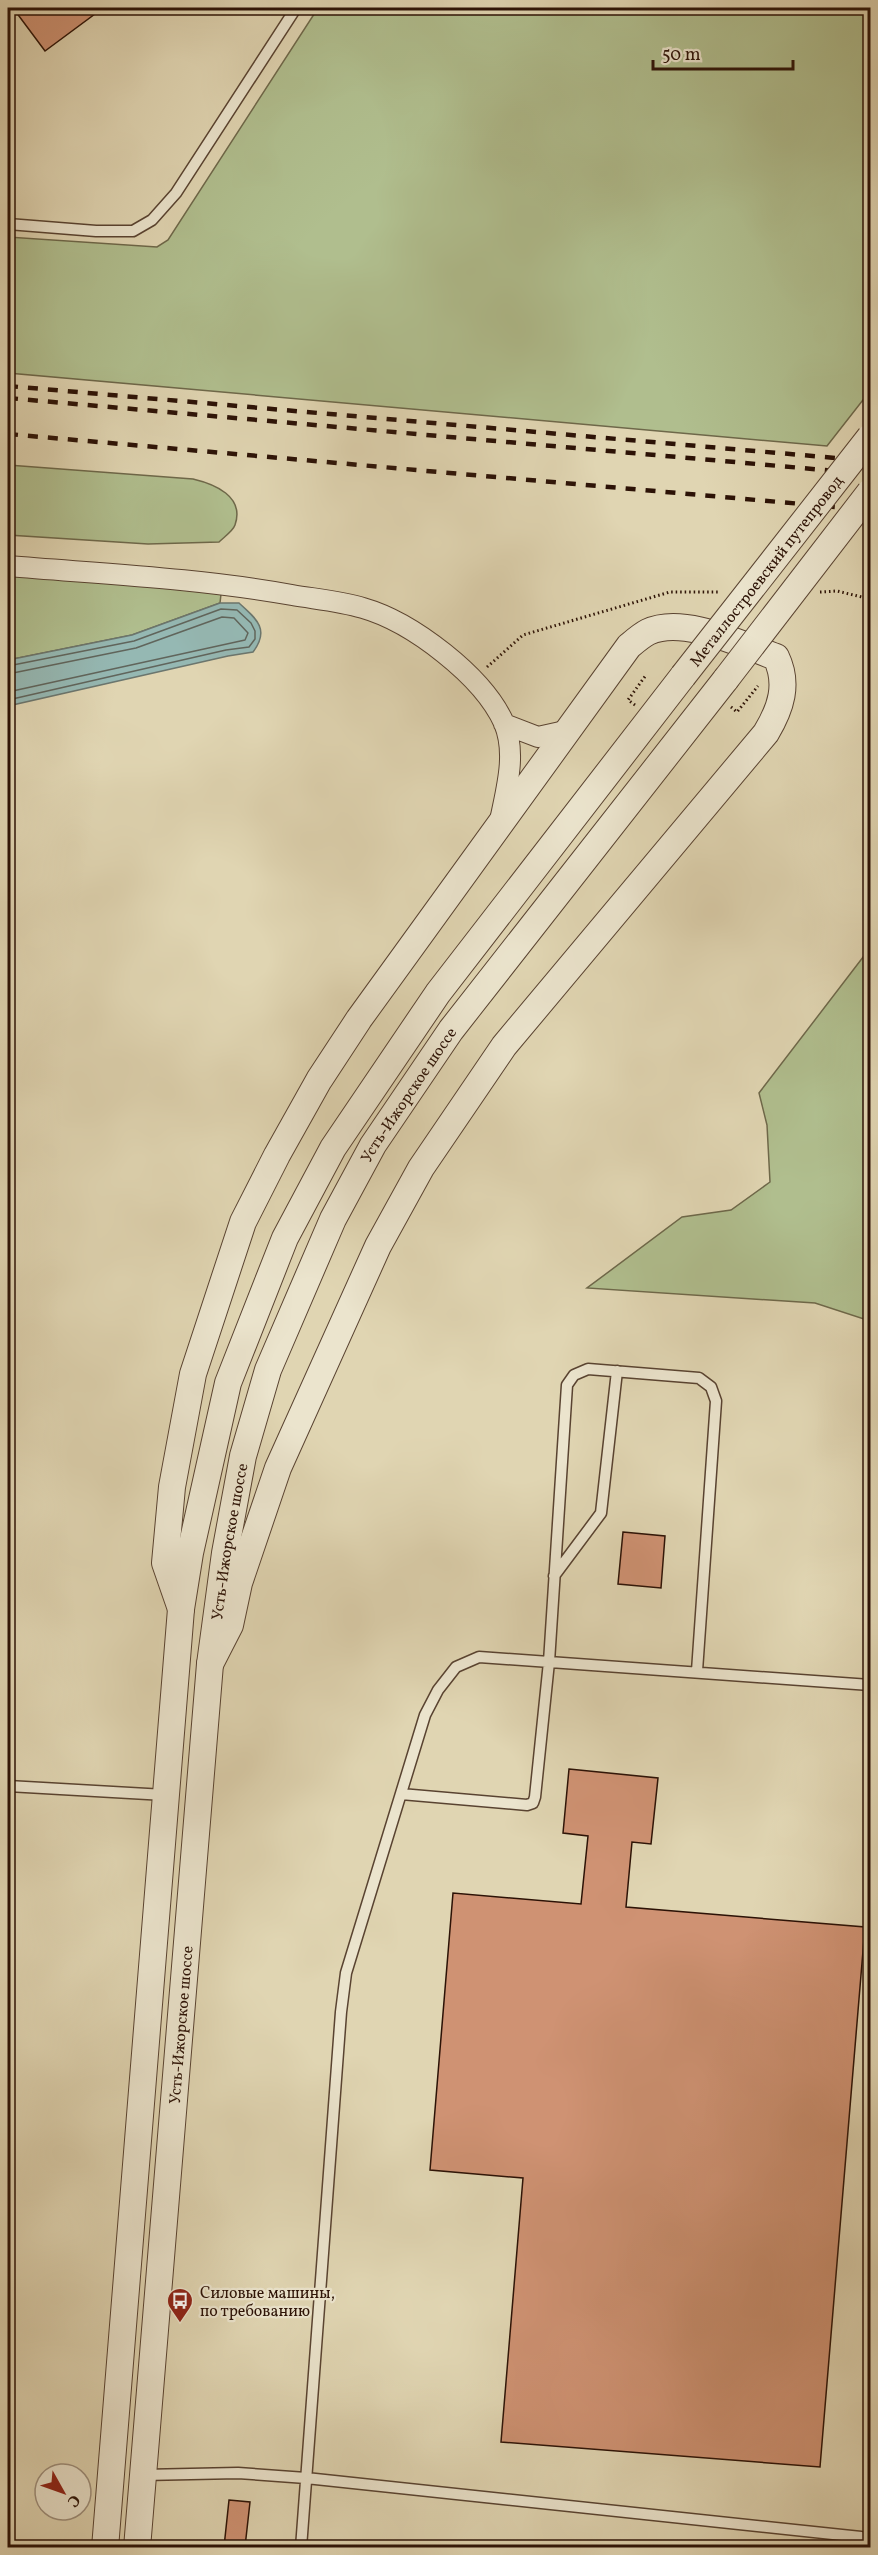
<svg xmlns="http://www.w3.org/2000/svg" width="878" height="2555" font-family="Vollkorn,serif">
<rect width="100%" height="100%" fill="#e0d5b2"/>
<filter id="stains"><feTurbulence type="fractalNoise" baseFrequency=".00333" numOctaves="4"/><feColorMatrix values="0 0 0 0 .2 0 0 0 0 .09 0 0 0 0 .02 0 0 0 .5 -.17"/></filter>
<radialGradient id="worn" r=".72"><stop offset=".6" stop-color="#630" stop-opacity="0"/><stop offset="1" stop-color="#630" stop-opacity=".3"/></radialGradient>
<path fill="#b0be8e" stroke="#6e684a" stroke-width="1.5" d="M 318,8 L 870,8 L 870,391 L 827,446 L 8,373 L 8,237 L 157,247 L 168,240 Z
M 8,465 L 193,479 C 214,484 245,496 235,525 C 233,531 224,537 219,542 L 148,544 L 8,535 Z
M 8,571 L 221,594 L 220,603 L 132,635 L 8,660 Z
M 870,948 L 870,1321 L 815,1303 L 587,1288 L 682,1217 L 731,1210 L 770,1182 L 767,1125 L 759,1093 Z"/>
<path fill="#95b8b3" stroke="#6b766e" stroke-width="1.5" d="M 220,603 L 239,603 C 257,619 270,630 253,652 L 228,656 L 8,706 L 8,660 L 132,635 Z"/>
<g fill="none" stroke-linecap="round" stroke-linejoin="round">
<path stroke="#60655c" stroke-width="1.5" d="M 8,666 L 134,641 L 221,609 L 237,610 L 251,623 L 255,631 L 255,639 L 249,647 L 226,650 L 8,700
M 8,674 L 136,648 L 222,617 L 234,618 L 248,633 L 245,640 L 8,692"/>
</g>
<path fill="#cf9273" stroke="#2c1206" stroke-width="1.5" d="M 13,8 L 103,8 L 45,51 Z
M 623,1532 L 665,1536 L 661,1588 L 618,1584 Z
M 569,1769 L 658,1778 L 651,1844 L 632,1842 L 626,1907 L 865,1927 L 820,2467 L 501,2442 L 523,2178 L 430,2170 L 453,1893 L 581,1904 L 588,1836 L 563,1833 Z
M 229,2500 L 250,2502 L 245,2547 L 224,2547 Z"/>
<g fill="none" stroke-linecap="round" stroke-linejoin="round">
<defs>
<path id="service" d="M 8,224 L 96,231 L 133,231 L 152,220 L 176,193 L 296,8
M 554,1576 L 601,1513 L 617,1371
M 8,1786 L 165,1795
M 401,1794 L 527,1805 L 533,1803 L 535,1797 L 549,1662 L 567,1385 L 574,1375 L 588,1369 L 699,1378 L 711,1387 L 716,1401 L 697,1671
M 143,2475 L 238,2473 L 306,2478 L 861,2537
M 301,2548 L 341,2012 L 346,1973 L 425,1715 L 438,1690 L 456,1667 L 479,1657 L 870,1685"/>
<path id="minor" d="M 8,566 C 103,574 198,578 292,595 C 315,599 340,601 363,608 C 412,622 483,676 504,723 C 517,754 506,790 500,821
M 504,724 L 538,737 L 565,731"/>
<g id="tertiary">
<path d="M 181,1609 L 165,1563 L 172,1487 L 193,1374 L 243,1222 L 277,1155 L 319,1080 L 359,1019 L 629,646 C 635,641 642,635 648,632 C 683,615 742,645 776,657 C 789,684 781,708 766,733 L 504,1046 L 421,1168 L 378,1246 L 278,1468 L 239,1583 L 230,1625 L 210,1664"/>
<path d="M 105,2548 L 181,1609 L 190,1553 L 228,1383 L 285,1238 L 333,1148 L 438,993 L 683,676"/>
<path id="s1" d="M 137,2548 L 210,1664 L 225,1553 L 243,1456 L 268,1370 L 333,1219 L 373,1145 L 451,1030 L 726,679"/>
</g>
</defs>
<use href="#service" stroke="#594331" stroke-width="13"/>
<use href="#minor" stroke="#594331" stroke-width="22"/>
<use href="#tertiary" stroke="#594331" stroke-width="28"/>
<path stroke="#2c1206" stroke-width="3" stroke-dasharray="1.5 3" stroke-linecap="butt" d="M 820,592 L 837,591 L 870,599
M 487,667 L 523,635 L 670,592 L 720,592
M 635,705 L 628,700 L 646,675
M 731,707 L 737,712 L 758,686"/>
<use href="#service" stroke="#ebe4cd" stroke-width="10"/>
<use href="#minor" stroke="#ebe4cd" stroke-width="20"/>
<use href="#tertiary" stroke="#ebe4cd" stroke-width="26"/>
<path stroke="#2c1206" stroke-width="4.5" stroke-dasharray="10 10" stroke-linecap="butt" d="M 8,386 L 870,461
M 8,398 L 870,474
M 8,434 L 870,510"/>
<defs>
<g id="tertiary-bridge">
<path id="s2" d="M 683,676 L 870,437"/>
<path d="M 726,679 L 870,492"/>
</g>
</defs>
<use href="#tertiary-bridge" stroke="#594331" stroke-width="28" stroke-linecap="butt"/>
<use href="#tertiary-bridge" stroke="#ebe4cd" stroke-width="26"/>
</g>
<defs>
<symbol id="bus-pin" viewBox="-11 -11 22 30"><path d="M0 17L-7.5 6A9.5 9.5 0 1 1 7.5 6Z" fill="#8f2418" stroke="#ebe4cd"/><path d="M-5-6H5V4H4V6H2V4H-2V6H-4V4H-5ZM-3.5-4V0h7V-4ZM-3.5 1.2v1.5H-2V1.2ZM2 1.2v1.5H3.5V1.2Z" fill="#fff"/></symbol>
</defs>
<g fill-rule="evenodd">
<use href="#bus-pin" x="165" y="2286" width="30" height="40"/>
</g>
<g text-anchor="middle" stroke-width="4.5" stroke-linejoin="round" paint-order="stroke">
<g font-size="16" fill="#2c1206" stroke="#ebe4cd">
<text dy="6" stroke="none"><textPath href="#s2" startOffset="134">Металлостроевский путепровод</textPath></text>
<text dy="6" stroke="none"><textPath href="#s1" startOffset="1497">Усть-Ижорское шоссе</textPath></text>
<text dy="6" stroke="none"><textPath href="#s1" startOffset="1011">Усть-Ижорское шоссе</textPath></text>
<text dy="6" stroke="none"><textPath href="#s1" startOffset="525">Усть-Ижорское шоссе</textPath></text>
</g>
<g font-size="16" fill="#2c1206" stroke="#ebe4cd" text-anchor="start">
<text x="200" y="2298">Силовые машины,<tspan x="200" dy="18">по требованию</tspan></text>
</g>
</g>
<rect width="878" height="2555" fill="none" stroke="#e0d5b2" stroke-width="30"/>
<rect x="9" y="9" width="860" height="2537" fill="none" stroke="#2c1206" stroke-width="3"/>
<rect x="15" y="15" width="848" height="2525" fill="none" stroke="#2c1206" stroke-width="1.5"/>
<g transform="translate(63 2492) rotate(130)"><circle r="28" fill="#ebe4cd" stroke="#9f907d" stroke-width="1.5"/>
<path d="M0-4.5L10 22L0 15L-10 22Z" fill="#8f2418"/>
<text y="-9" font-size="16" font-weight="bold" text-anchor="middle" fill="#2c1206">С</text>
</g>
<path d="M653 60v9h140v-9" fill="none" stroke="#2c1206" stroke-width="3"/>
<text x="662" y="60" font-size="18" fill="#2c1206" stroke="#ebe4cd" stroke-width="4.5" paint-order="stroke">50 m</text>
<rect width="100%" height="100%" filter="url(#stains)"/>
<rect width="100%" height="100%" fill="url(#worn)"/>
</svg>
